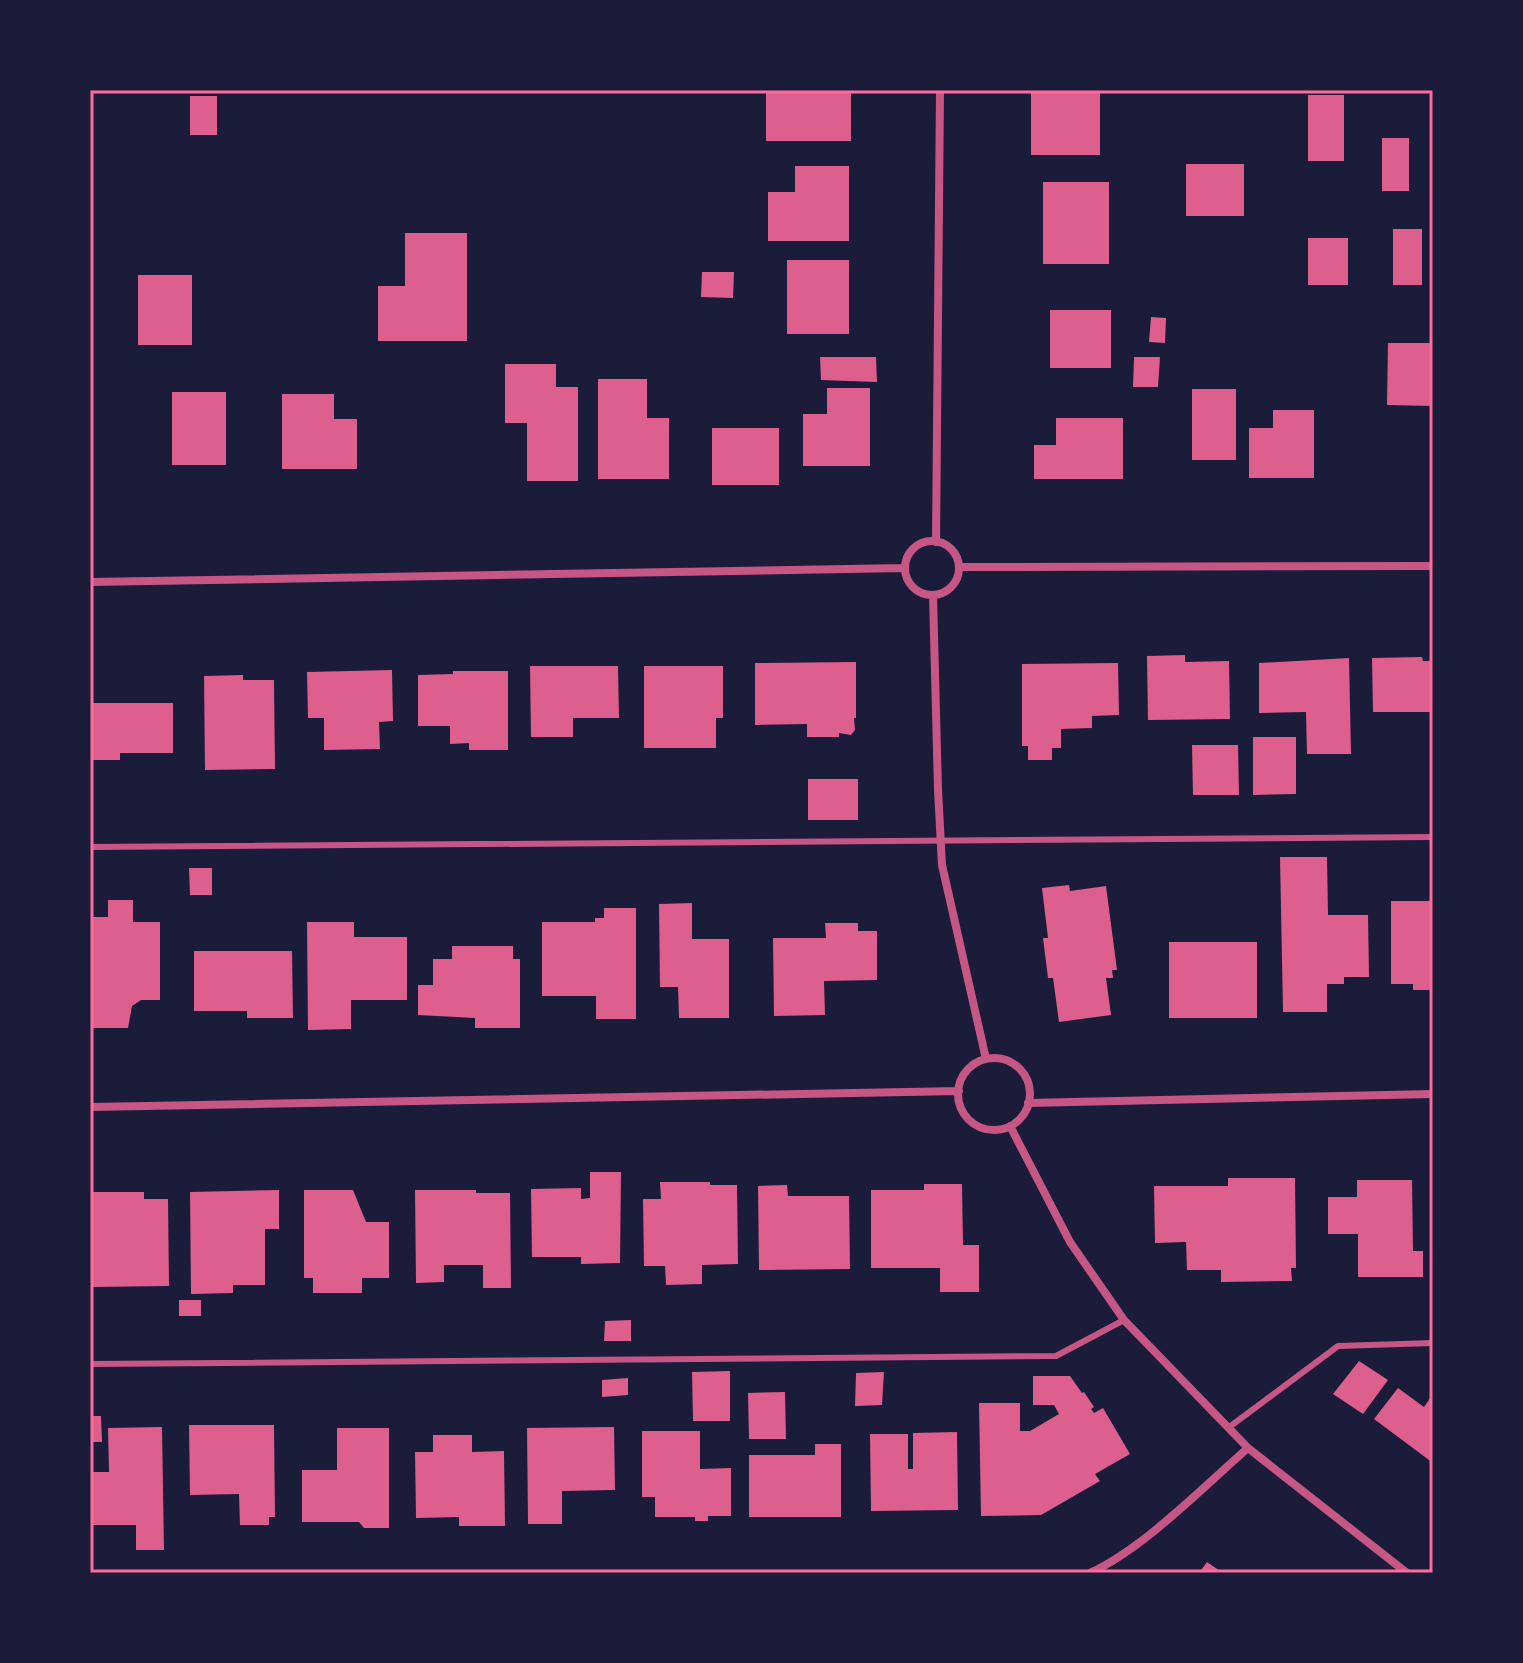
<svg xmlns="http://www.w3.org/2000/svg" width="1523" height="1663" font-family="'Roboto Condensed',sans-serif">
<rect width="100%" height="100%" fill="#1b1b3a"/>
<path fill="#dd5f8e" d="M 766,90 L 851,90 L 851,141 L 766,141 Z
M 1031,90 L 1100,90 L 1100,155 L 1031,155 Z
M 1308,95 L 1344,95 L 1344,161 L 1308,161 Z
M 190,96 L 217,96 L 217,135 L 190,135 Z
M 1382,138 L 1409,138 L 1409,191 L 1382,191 Z
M 1186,164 L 1244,164 L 1244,216 L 1186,216 Z
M 795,166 L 849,166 L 849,241 L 768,241 L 768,192 L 795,192 Z
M 1043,182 L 1109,182 L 1109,264 L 1043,264 Z
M 1393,229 L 1422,229 L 1422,285 L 1393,285 Z
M 405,233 L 467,233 L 467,341 L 378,341 L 378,286 L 405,286 Z
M 1308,238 L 1348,238 L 1348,285 L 1308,285 Z
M 787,260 L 849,260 L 849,334 L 787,334 Z
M 702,272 L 734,272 L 733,298 L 701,297 Z
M 138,275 L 192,275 L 192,345 L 138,345 Z
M 1050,310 L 1111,310 L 1111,368 L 1050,368 Z
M 1151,317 L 1166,318 L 1165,343 L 1149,342 Z
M 1388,343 L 1433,343 L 1433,406 L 1387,405 Z
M 820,357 L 876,357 L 877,382 L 821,380 Z
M 1134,357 L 1160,357 L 1158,387 L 1133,387 Z
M 505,364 L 556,364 L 556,387 L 578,387 L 578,481 L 527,481 L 527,423 L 505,423 Z
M 598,379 L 647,379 L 647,418 L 669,418 L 669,479 L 598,479 Z
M 827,388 L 870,388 L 870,466 L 803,466 L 803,414 L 827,414 Z
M 1192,389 L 1236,389 L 1236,460 L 1192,460 Z
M 172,392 L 226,392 L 226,465 L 172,465 Z
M 282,394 L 334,394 L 334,419 L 357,419 L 357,469 L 282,469 Z
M 1273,410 L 1314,410 L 1314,478 L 1249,478 L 1249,428 L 1273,428 Z
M 1056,418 L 1123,418 L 1123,479 L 1034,479 L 1034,445 L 1056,445 Z
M 712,428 L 779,428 L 779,485 L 712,485 Z
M 1185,655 L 1185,662 L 1229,661 L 1230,719 L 1148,720 L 1147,656 Z
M 1422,657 L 1423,661 L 1433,661 L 1433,712 L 1373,712 L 1372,658 Z
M 1349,658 L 1351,754 L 1307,754 L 1306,712 L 1259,713 L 1259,663 Z
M 856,662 L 856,718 L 854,718 L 855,730 L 851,735 L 839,733 L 839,737 L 807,737 L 807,724 L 755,725 L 755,663 Z
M 1118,663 L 1119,715 L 1092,716 L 1092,728 L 1061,729 L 1061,748 L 1052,748 L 1052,760 L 1028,760 L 1028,746 L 1022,746 L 1022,664 Z
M 530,666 L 618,666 L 619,718 L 573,718 L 573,737 L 531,737 Z
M 644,666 L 723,666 L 723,718 L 716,718 L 716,748 L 644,748 Z
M 392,670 L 393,721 L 379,722 L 380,749 L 324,750 L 324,718 L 308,718 L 307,672 Z
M 453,671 L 508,671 L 508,750 L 469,750 L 469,743 L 450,744 L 450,726 L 418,726 L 418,675 L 453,674 Z
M 243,675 L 243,680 L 274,680 L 275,769 L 205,770 L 204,676 Z
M 90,703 L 173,703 L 173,753 L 120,753 L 120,760 L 90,760 Z
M 1253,737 L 1296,737 L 1296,794 L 1253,795 Z
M 1192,745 L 1238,745 L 1239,795 L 1193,795 Z
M 808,779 L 858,779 L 858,820 L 808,820 Z
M 1280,857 L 1327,857 L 1328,915 L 1368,915 L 1369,977 L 1344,977 L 1344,984 L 1327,984 L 1327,1012 L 1283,1012 Z
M 189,868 L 212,868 L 212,895 L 190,895 Z
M 1069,885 L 1070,891 L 1106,886 L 1117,970 L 1112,970 L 1113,978 L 1106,978 L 1111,1015 L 1059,1022 L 1053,978 L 1048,978 L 1043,938 L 1048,938 L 1042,888 Z
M 108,900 L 133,900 L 133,922 L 160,922 L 160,1000 L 141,1000 L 132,1006 L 128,1028 L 90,1028 L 90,917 L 108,917 Z
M 1391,901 L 1433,901 L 1433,990 L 1413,990 L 1413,984 L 1391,984 Z
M 692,903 L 692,939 L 729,939 L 729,1018 L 679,1018 L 678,987 L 660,987 L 659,904 Z
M 604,908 L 636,908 L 636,1019 L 596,1019 L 596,996 L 542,996 L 542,922 L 595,922 L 595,918 L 604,918 Z
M 307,922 L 354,922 L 354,937 L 407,937 L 407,1000 L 351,1000 L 351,1029 L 308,1030 Z
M 825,923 L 858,923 L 858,931 L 877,931 L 877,980 L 824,981 L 825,1015 L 774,1016 L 773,938 L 826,938 Z
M 1169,942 L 1257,942 L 1257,1018 L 1169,1018 Z
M 452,946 L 513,946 L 513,959 L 520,959 L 520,1028 L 475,1028 L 475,1018 L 418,1015 L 418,985 L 433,985 L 433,959 L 452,959 Z
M 194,951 L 292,951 L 293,1018 L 247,1018 L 247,1011 L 194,1011 Z
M 590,1172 L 621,1172 L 620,1263 L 581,1264 L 581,1257 L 532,1257 L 531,1189 L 581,1188 L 581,1199 L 590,1198 Z
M 1228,1178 L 1295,1178 L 1296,1268 L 1291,1268 L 1292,1281 L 1221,1282 L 1221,1270 L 1187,1270 L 1186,1242 L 1155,1243 L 1154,1186 L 1228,1186 Z
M 1357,1180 L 1412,1180 L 1413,1251 L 1423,1251 L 1423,1277 L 1358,1277 L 1358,1234 L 1328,1234 L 1328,1197 L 1357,1197 Z
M 660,1182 L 710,1182 L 710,1185 L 737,1185 L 738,1264 L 702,1265 L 702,1284 L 666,1285 L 665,1266 L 644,1266 L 643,1199 L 661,1199 Z
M 924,1184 L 962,1184 L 963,1245 L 979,1245 L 979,1292 L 940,1292 L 940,1268 L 871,1268 L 871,1190 L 924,1190 Z
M 787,1185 L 788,1196 L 849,1196 L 850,1269 L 759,1270 L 758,1186 Z
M 279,1190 L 279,1229 L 265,1229 L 265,1285 L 233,1285 L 233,1293 L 191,1294 L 190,1192 Z
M 304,1190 L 353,1190 L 366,1222 L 389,1222 L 389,1278 L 362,1278 L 362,1293 L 313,1293 L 313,1278 L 304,1278 Z
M 415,1190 L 476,1190 L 476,1193 L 510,1193 L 511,1288 L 483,1288 L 483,1265 L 444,1265 L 444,1282 L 416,1283 Z
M 90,1192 L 144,1192 L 144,1199 L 168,1199 L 169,1286 L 92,1287 L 92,1276 L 90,1276 Z
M 179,1300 L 201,1300 L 201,1316 L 179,1316 Z
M 631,1320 L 631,1341 L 604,1341 L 605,1321 Z
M 1359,1361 L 1388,1380 L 1363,1414 L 1333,1394 Z
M 730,1371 L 730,1421 L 693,1421 L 692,1372 Z
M 884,1372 L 882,1405 L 855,1406 L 856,1373 Z
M 1033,1376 L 1070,1376 L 1082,1393 L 1084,1392 L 1094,1407 L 1091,1409 L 1094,1413 L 1103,1408 L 1130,1454 L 1095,1474 L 1100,1481 L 1041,1515 L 981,1516 L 979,1403 L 1020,1403 L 1020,1431 L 1030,1431 L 1059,1414 L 1054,1405 L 1033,1405 Z
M 628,1378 L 628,1395 L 602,1397 L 602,1380 Z
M 1398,1388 L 1424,1407 L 1433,1394 L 1433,1463 L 1374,1419 Z
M 785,1392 L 786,1439 L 749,1439 L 748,1393 Z
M 90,1416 L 101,1416 L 102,1442 L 90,1442 Z
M 189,1425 L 274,1425 L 275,1517 L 269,1517 L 269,1525 L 240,1525 L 239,1494 L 190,1495 Z
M 162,1427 L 164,1550 L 136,1550 L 136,1525 L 90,1525 L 90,1472 L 109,1472 L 108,1428 Z
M 614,1427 L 615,1490 L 562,1491 L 562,1524 L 528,1524 L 527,1428 Z
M 337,1428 L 389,1428 L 389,1528 L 364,1528 L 359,1522 L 302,1522 L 302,1470 L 337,1470 Z
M 642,1431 L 700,1431 L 700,1469 L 731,1468 L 731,1516 L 708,1516 L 708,1521 L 695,1521 L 695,1517 L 655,1517 L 655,1497 L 642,1497 Z
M 957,1432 L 958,1510 L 871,1511 L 870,1434 L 908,1434 L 908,1469 L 913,1469 L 913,1433 Z
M 433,1435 L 472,1435 L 472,1452 L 504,1451 L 505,1526 L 459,1526 L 459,1517 L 416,1518 L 415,1452 L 433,1452 Z
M 815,1444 L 841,1444 L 841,1517 L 749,1517 L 749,1455 L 815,1455 Z
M 1207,1562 L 1223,1573 L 1199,1573 Z"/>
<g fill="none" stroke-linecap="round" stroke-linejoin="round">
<path stroke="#c65784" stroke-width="6" d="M 90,847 L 1433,837
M 90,1364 L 1056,1356 L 1124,1320
M 1228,1428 L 1338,1346 L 1433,1343"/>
<path stroke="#c65784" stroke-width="8" d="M905 568a27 27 0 1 1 54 0a27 27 0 1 1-54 0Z
M 936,542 L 940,90
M 959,567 L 1433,566
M 90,582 L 905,568
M 933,595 L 938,790 L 942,865 L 986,1059
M958 1094a36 36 0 1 1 72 0a36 36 0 1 1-72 0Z
M 1028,1103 L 1433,1094
M 90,1107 L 959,1091
M 1010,1126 L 1070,1242 L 1124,1320 L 1248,1448 L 1407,1573
M 1090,1573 C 1144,1548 1202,1488 1248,1448"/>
</g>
<rect width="1523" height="1663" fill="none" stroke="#1b1b3a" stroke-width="184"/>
<rect x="92" y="92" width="1339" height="1479" fill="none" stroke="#ff6b9d" stroke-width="3"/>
</svg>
